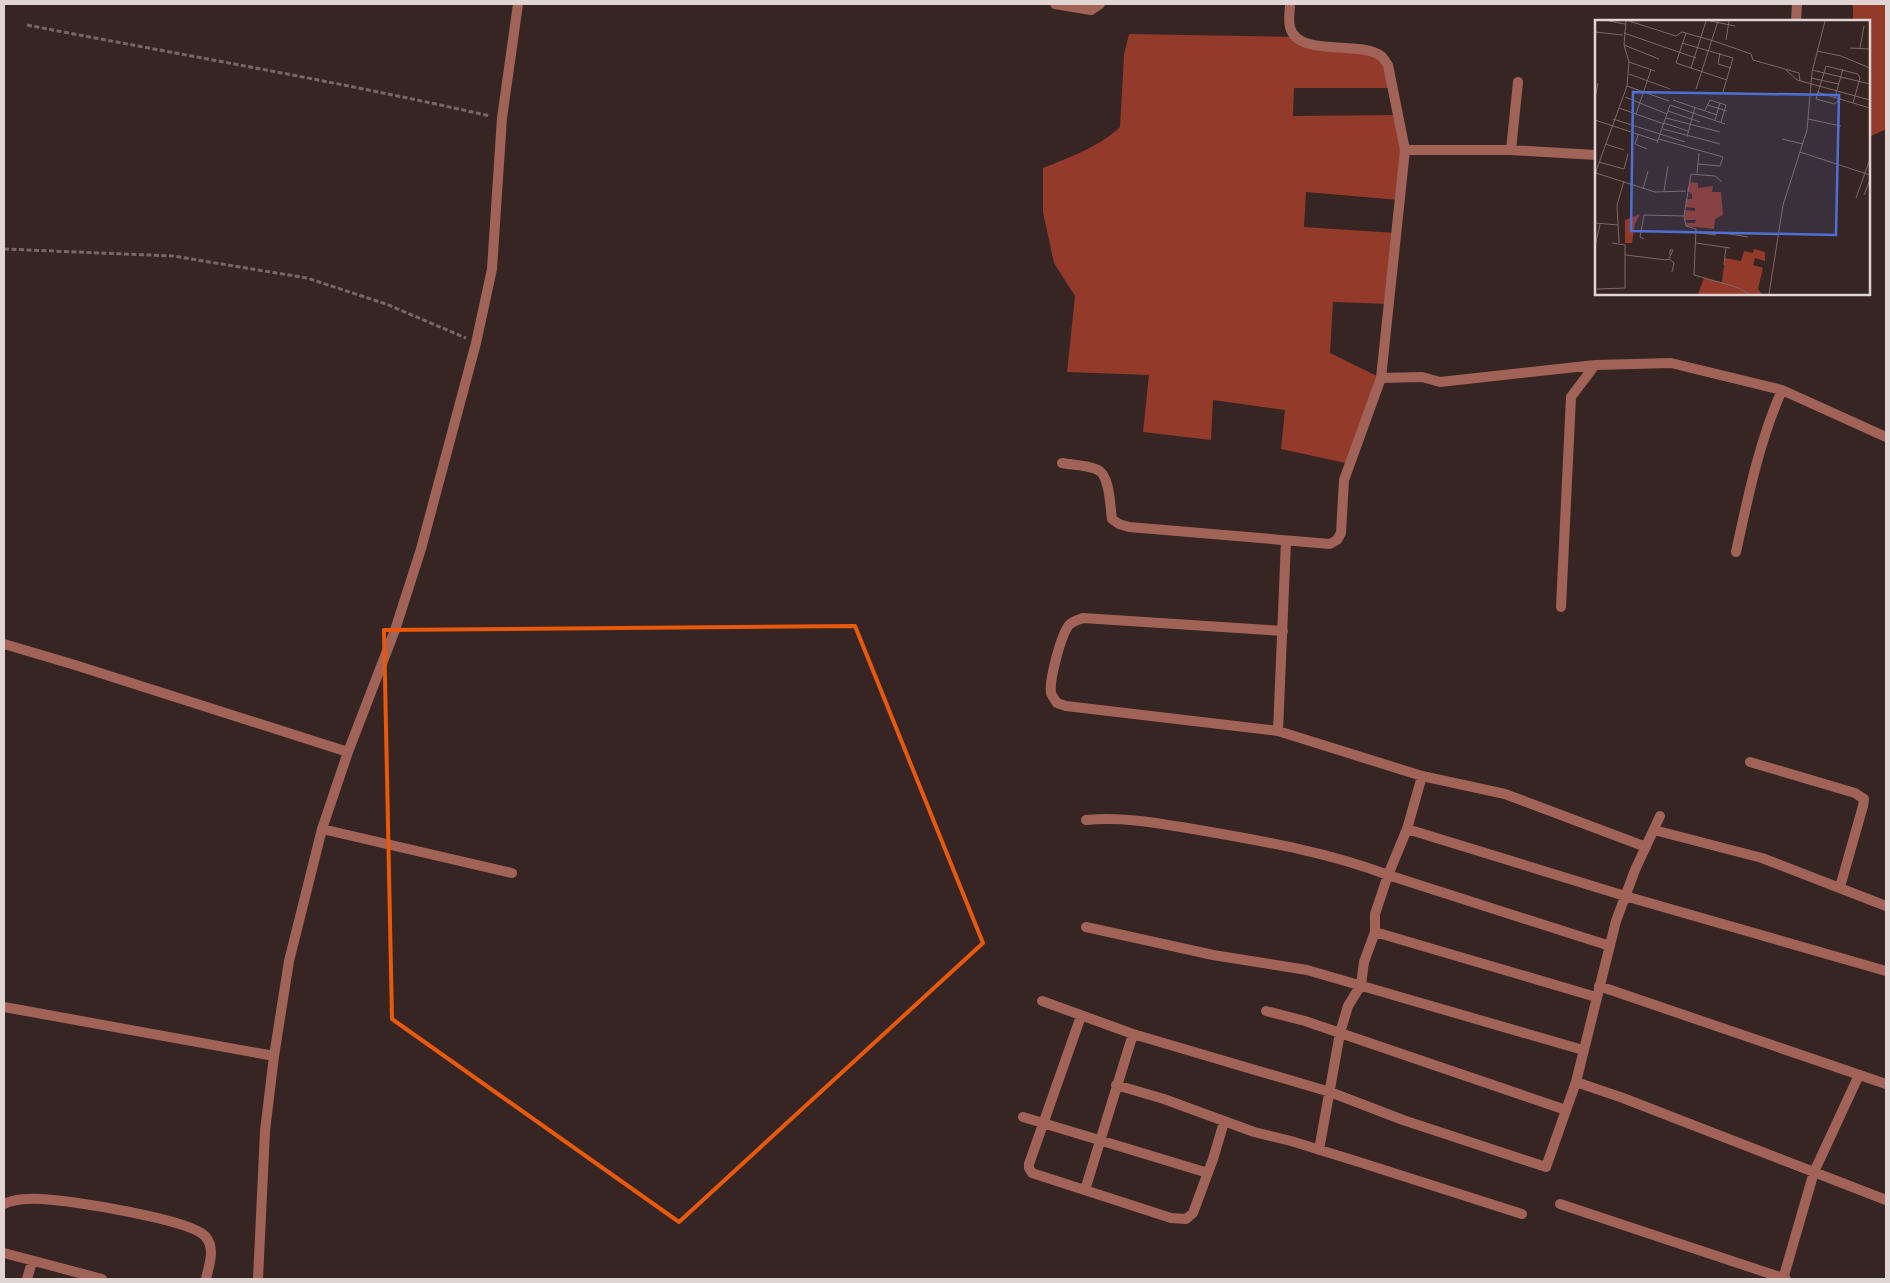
<svg xmlns="http://www.w3.org/2000/svg" width="1890" height="1283" font-family="Barlow,sans-serif">
<rect width="100%" height="100%" fill="#362522"/>
<path fill="#933a2b" d="M 1853,4 L 1886,4 L 1886,129 L 1869,137 L 1869,21 L 1853,21 Z
M 1129,34 L 1295,37 L 1381,55 L 1393,88 L 1294,88 L 1293,116 L 1398,115 L 1405,150 L 1399,200 L 1306,192 L 1304,227 L 1396,233 L 1389,304 L 1333,302 L 1330,353 L 1381,378 L 1350,464 L 1281,449 L 1285,410 L 1213,400 L 1211,440 L 1143,432 L 1149,375 L 1067,372 L 1075,296 L 1054,263 L 1043,212 L 1043,168 C 1070,157 1099,147 1120,127 L 1124,55 Z"/>
<g fill="none" stroke-linecap="round" stroke-linejoin="round">
<path stroke="#766764" stroke-width="3" stroke-dasharray="5 2.5" stroke-linecap="butt" d="M 27,25 C 182,55 336,81 490,116
M 4,249 L 173,256 L 307,278 L 386,304 L 466,338"/>
<path stroke="#a16357" stroke-width="10" d="M 1055,4 L 1091,10 L 1100,4
M 1796,21 L 1797,4
M 1405,150 L 1511,150 L 1596,155
M 1511,150 L 1518,82
M 1381,378 L 1422,377 L 1440,382 L 1595,365 L 1671,363 L 1782,390 L 1886,437
M 1062,463 C 1072,465 1088,465 1098,470 C 1110,476 1110,506 1112,519 L 1119,524 L 1129,527 L 1330,544 L 1337,540 L 1341,533 L 1344,480 L 1381,378 L 1405,150 L 1388,65 C 1386,63 1384,58 1381,56 C 1362,40 1297,58 1290,27 C 1288,20 1290,11 1290,4
M 1736,552 C 1748,497 1759,442 1782,390
M 1561,607 L 1571,397 L 1595,365
M 1283,631 L 1083,618 C 1078,620 1073,621 1069,625 C 1061,635 1049,680 1051,693 C 1052,696 1055,700 1057,703 L 1066,706 L 1278,731 L 1422,776 L 1505,794 L 1646,847
M 4,644 L 75,665 L 348,752
M 1278,731 L 1286,541
M 1750,762 L 1855,793 L 1864,799 L 1863,806 L 1840,887
M 1086,820 C 1124,816 1162,824 1199,830 C 1262,841 1328,852 1388,875 L 1610,946
M 322,829 L 512,873
M 1407,829 L 1625,896 L 1886,971
M 1654,830 L 1762,858 L 1886,906
M 1086,927 L 1213,955 L 1307,970 L 1583,1050
M 1375,932 L 1596,997
M 1599,986 L 1886,1084
M 1042,1001 L 1133,1034 L 1330,1092 L 1403,1120 L 1546,1167 L 1576,1082 L 1616,921 L 1635,870 L 1660,816
M 4,1007 L 274,1056
M 1266,1011 L 1305,1021 L 1566,1110
M 1081,1016 L 1029,1164 L 1029,1168 L 1032,1173 L 1171,1218 L 1186,1219 L 1193,1213 L 1213,1159 L 1224,1122
M 1576,1082 L 1623,1098 L 1886,1200
M 1116,1085 L 1164,1099 L 1254,1132 L 1291,1141 L 1359,1162 L 1522,1214
M 1023,1117 L 1208,1173
M 1319,1150 L 1340,1033 L 1348,1006 L 1361,985 L 1364,962 L 1375,932 L 1375,914 L 1388,875 L 1407,829 L 1422,776
M 1085,1190 L 1133,1034
M 4,1204 C 14,1199 31,1198 42,1199 C 68,1200 189,1219 205,1236 C 216,1248 209,1265 206,1279
M 1560,1204 L 1786,1279
M 4,1253 L 102,1279
M 27,1279 L 32,1262
M 258,1279 L 265,1131 L 274,1056 L 289,961 L 322,829 L 348,752 L 395,630 L 421,549 L 476,343 L 492,269 L 502,118 L 518,4
M 1783,1279 L 1814,1172 L 1859,1075"/>
</g>
<path fill="none" stroke="#e8590c" stroke-width="4" stroke-linejoin="round" d="M 855,626 L 983,943 L 679,1222 L 392,1019 L 384,630 Z"/>
<g transform="translate(1595 20)">
<rect width="275" height="275" fill="#362522"/>
<path d="M 95,162 L 103,163 L 103,168 L 118,166 L 117,172 L 126,172 L 128,195 L 120,199 L 119,209 L 91,206 L 90,203 L 100,203 L 101,200 L 89,200 L 89,190 L 100,191 L 100,188 L 90,187 L 91,179 L 97,179 L 97,174 L 92,171 ZM 45,194 L 40,204 L 37,223 L 30,223 L 30,200 ZM 159,229 L 170,232 L 170,241 L 160,238 L 158,245 L 168,248 L 163,269 L 167,274 L 103,274 L 109,258 L 127,262 L 130,238 L 146,241 L 149,231 L 158,233 Z" fill="#933a2b"/>
<path fill="none" stroke="#7a6b68" stroke-width="1" d="M 14,1 L 30,4M 34,1 L 81,16 L 87,12 L 119,21 L 156,34 L 158,40 L 204,53 L 205,61M 115,1 L 140,6M 0,12 L 28,15M 29,13 L 101,38M 91,13 L 81,43 L 132,60M 131,20 L 134,1M 87,23 L 138,38 L 128,72M 29,25 L 64,39M 255,28 L 275,29M 265,28 L 269,6M 222,31 L 246,36 L 275,48M 125,33 L 123,44 L 136,48M 34,42 L 60,51M 96,48 L 111,1M 191,50 L 202,60 L 275,80M 217,50 L 275,64M 34,54 L 75,69M 216,58 L 244,64M 32,66 L 74,81M 101,69 L 123,1M 222,72 L 258,83M 30,77 L 72,94M 240,77 L 248,49M 0,78 L 3,63M 246,79 L 239,84 L 221,79 L 231,46 L 263,54 L 265,58 L 258,83 L 275,88M 78,80 L 122,95M 112,85 L 132,91M 24,88 L 69,104M 110,90 L 115,80 L 131,85 L 126,102M 73,91 L 105,102M 41,94 L 56,50M 71,98 L 125,112M 18,99 L 90,122M 213,99 L 246,106M 0,100 L 63,121M 120,100 L 125,83M 69,103 L 93,111M 68,109 L 125,124M 43,115 L 40,124 L 52,129M 92,117 L 100,87M 64,119 L 128,137 L 125,146 L 103,144M 187,119 L 208,124M 62,123 L 75,85 L 130,104M 10,124 L 29,130M 205,132 L 275,155M 4,142 L 29,149 L 33,134M 1,153 L 60,172 L 91,171M 102,153 L 104,133M 0,154 L 32,66 L 34,42 L 29,25 L 31,1M 127,162 L 120,156 L 96,154 L 89,196 L 91,206 L 101,209 L 99,255 L 141,267 L 154,274M 48,169 L 53,151M 69,171 L 73,146M 269,175 L 275,160M 261,178 L 275,139M 0,203 L 23,205M 101,212 L 120,215 L 123,212 L 153,217M 49,219 L 45,217 L 49,195 L 89,196M 24,223 L 22,185 L 29,161M 101,223 L 135,228M 0,226 L 5,204M 31,235 L 71,240 L 74,239 L 78,230 L 75,230 L 75,235M 74,239 L 79,243 L 77,252M 129,245 L 131,227M 2,269 L 30,268 L 30,225 L 17,223M 174,274 L 188,185 L 212,110 L 217,52 L 230,1"/>
<path fill="#4e70d6" fill-opacity="0.15" stroke="#4e70d6" stroke-width="2.5" d="M 38,72 L 244,75 L 241,215 L 36,211 Z"/>
<rect width="275" height="275" fill="none" stroke="#e0d5d2" stroke-width="2.5"/>
</g>
<rect width="1890" height="1283" fill="none" stroke="#e0d5d2" stroke-width="10"/>
</svg>
